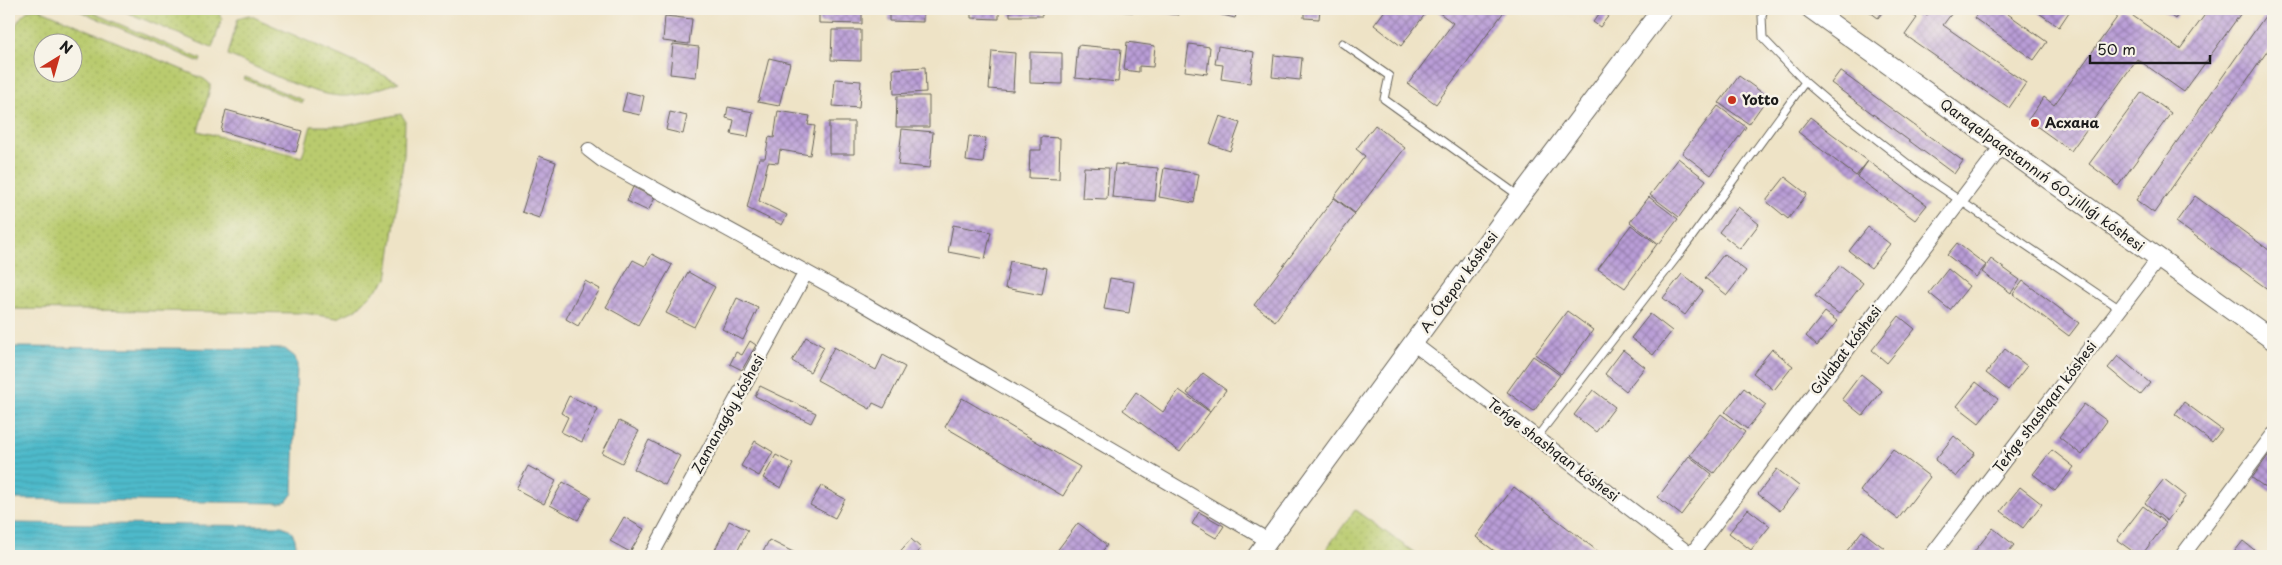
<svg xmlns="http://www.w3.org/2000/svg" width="2282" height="565" font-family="'Playpen Sans',sans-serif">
<defs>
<pattern id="grass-dots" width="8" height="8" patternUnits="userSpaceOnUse" patternTransform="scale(1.25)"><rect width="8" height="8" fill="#b9cb6e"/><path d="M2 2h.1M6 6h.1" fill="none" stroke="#9eae5f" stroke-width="1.8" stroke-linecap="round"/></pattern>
<pattern id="water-rules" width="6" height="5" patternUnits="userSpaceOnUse" patternTransform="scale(1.25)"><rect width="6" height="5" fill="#4ebaca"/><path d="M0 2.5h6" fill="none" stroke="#449fad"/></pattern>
<pattern id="building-cross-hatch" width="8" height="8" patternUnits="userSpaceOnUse" patternTransform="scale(1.25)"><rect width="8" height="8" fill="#b99dd7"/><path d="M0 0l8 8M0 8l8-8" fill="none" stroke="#967fae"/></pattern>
</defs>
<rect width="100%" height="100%" fill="#f7f3e8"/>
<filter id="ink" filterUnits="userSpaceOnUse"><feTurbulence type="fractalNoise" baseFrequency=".02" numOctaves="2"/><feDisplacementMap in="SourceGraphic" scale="10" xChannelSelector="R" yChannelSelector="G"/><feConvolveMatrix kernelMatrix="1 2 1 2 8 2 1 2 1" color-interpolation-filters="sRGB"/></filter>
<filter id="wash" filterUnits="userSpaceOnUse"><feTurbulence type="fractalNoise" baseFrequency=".0096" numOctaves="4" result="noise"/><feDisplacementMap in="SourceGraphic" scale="20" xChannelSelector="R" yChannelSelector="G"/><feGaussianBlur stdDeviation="1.12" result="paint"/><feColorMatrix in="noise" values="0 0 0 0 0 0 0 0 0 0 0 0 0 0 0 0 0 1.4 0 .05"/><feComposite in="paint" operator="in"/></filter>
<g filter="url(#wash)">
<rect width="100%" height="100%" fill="#eee3c6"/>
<path fill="url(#grass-dots)" stroke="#6a7445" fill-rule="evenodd" d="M 32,9 L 39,9 L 204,79 L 210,84 L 210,89 L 198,131 L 302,157 L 311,126 L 345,126 L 401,114 L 405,120 L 404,155 L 387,279 L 357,309 L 337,318 L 303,313 L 9,309 L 9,201 L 13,191 L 9,189 L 9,43 C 14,30 18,14 32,9 ZM 72,42 L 72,72 L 42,72 L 42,42 Z
M 75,9 L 84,9 L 201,59 L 200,62 Z
M 119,9 L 216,9 L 222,19 L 212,48 Z
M 249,15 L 399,82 C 382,88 365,94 347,96 C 314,98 260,68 228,55 L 238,18 Z
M 245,77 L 303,100 L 302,103 L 244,79 Z
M 1355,510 L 1419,556 L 1321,556 Z"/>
<path fill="url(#water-rules)" stroke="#356b73" d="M 9,347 L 285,349 L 295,357 L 297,364 L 293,493 L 287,501 L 280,503 L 9,499 Z
M 9,523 L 282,526 C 297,532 296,542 296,556 L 9,556 Z"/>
<g id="blocks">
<path fill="url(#building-cross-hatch)" d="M 645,9 L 678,9 L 677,15 L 645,12 Z
M 819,9 L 862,9 L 862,24 L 819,23 Z
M 889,9 L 923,9 L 923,22 L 889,21 Z
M 971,9 L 999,9 L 999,19 L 971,18 Z
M 1010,9 L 1042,9 L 1042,16 L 1010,16 Z
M 1111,9 L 1155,9 L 1154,13 L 1111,11 Z
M 1156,9 L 1180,9 L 1179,15 L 1155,12 Z
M 1216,9 L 1238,9 L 1235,18 L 1214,13 Z
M 1304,9 L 1320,9 L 1319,19 L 1304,18 Z
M 1386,9 L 1429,9 L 1401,46 L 1374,25 Z
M 1434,9 L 1506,9 L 1436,104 L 1408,84 L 1453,23 Z
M 1603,9 L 1614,9 L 1600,27 L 1593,22 Z
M 1866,9 L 1885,9 L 1878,18 Z
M 1904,9 L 1923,9 L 1922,11 L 1927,15 L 1932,9 L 1955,9 L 1943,25 L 2026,83 L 2009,108 L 1905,35 L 1917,18 Z
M 1981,9 L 2001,9 L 2047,42 L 2034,60 L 1974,18 Z
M 2033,9 L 2071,9 L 2059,27 Z
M 2123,9 L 2180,49 L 2209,9 L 2244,9 L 2184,92 L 2137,59 L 2071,151 L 2028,120 L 2044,97 L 2054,105 Z
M 2161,9 L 2182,9 L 2175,19 Z
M 2270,9 L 2273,9 L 2273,43 L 2154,213 L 2136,200 Z
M 665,16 L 692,19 L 689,44 L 663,41 Z
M 832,30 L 861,30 L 861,61 L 831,60 Z
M 1127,42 L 1155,46 L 1153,67 L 1139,66 L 1139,72 L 1124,70 Z
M 673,44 L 699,47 L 696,77 L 670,74 Z
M 1189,44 L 1210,47 L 1207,74 L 1185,71 Z
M 1078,45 L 1121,49 L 1118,82 L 1075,78 Z
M 1218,46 L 1254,52 L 1250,83 L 1221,79 L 1223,65 L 1215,64 Z
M 992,51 L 1015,53 L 1013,91 L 989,89 Z
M 1030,52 L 1062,53 L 1062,84 L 1030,83 Z
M 1274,55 L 1302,58 L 1300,80 L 1272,77 Z
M 769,58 L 790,63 L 779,106 L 758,102 Z
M 925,67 L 926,92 L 894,94 L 893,69 Z
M 1840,71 L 1963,161 L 1954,174 L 1831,83 Z
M 1739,76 L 1768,97 L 1749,124 L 1719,103 Z
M 835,79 L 861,81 L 859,108 L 833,106 Z
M 627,92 L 644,96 L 640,115 L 622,111 Z
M 2142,92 L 2171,113 L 2118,186 L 2089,164 Z
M 897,96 L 929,96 L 929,127 L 896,127 Z
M 1718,106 L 1746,127 L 1711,175 L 1682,153 Z
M 728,107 L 753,112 L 748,137 L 731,134 L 734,120 L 726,118 Z
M 226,110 L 302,131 L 296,152 L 221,131 Z
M 778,111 L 810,116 L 808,125 L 815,126 L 810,155 L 780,150 L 778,163 L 768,162 L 759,201 L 787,215 L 782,225 L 747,208 L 759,158 L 765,158 L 769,137 L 774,138 Z
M 670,112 L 687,116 L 683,134 L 666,130 Z
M 1220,116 L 1240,123 L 1230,151 L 1210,144 Z
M 1810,117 L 1868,161 L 1856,176 L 1798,132 Z
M 829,122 L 854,122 L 854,154 L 829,154 Z
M 1375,125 L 1405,148 L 1355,213 L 1334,197 L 1365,156 L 1356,149 Z
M 902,129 L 933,132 L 930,168 L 898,165 Z
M 969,136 L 986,138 L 983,163 L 966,161 Z
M 1041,137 L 1060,138 L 1059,179 L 1029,178 L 1030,150 L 1041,150 Z
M 539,156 L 556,162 L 539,218 L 522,212 Z
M 1678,158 L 1706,180 L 1679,217 L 1650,195 Z
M 1868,161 L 1927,205 L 1915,220 L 1857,177 Z
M 1115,164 L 1158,168 L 1155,201 L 1112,197 Z
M 1084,167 L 1109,168 L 1107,199 L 1082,198 Z
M 1164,168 L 1199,174 L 1194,203 L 1159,197 Z
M 1785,177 L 1807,194 L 1788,219 L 1766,201 Z
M 633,187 L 655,198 L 648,211 L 627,201 Z
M 2195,196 L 2273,253 L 2273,293 L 2176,222 Z
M 1649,197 L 1678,219 L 1659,244 L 1630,222 Z
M 1334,198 L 1355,214 L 1275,321 L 1254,305 Z
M 1738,207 L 1759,224 L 1740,249 L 1719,232 Z
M 953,225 L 991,232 L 985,259 L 948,252 Z
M 1631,225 L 1657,244 L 1625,288 L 1598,269 Z
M 1868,227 L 1890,244 L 1871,268 L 1849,251 Z
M 1957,243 L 1986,265 L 1976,277 L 1947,255 Z
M 652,254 L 672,265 L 638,325 L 606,307 L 633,260 L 645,266 Z
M 1724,254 L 1746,271 L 1727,295 L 1705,278 Z
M 1991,259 L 2020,280 L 2011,293 L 1982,272 Z
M 1010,261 L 1047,268 L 1042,295 L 1005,288 Z
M 1840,265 L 1863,283 L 1839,314 L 1815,296 Z
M 1948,269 L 1969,286 L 1950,310 L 1929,293 Z
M 688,272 L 715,287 L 694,327 L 666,313 Z
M 1682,274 L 1703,291 L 1685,315 L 1663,298 Z
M 1110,278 L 1134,282 L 1129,313 L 1104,309 Z
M 585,281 L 600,289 L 578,326 L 566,319 Z
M 2023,281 L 2079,323 L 2069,336 L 2013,294 Z
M 737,298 L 758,308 L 743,340 L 722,329 Z
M 1567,311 L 1593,330 L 1561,374 L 1535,354 Z
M 1825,312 L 1837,321 L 1817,346 L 1806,336 Z
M 1650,314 L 1672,331 L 1653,355 L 1631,338 Z
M 1899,316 L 1915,329 L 1887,363 L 1872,350 Z
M 806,337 L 824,347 L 810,372 L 792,361 Z
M 750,341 L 756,345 L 742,370 L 730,364 L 736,352 L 742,355 Z
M 834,347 L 876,370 L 883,355 L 905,367 L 884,408 L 873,403 L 870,409 L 817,380 Z
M 1772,349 L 1793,366 L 1774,390 L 1753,373 Z
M 2005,349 L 2027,366 L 2008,390 L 1986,373 Z
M 1623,350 L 1645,367 L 1626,391 L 1605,374 Z
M 1533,356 L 1560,375 L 1534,411 L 1507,392 Z
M 2118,356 L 2150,383 L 2140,395 L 2108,368 Z
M 1203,373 L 1226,390 L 1210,411 L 1187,393 Z
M 1861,374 L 1882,391 L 1863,416 L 1842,399 Z
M 1976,382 L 1998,399 L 1979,423 L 1957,406 Z
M 760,386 L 816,413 L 811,423 L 755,396 Z
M 1744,388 L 1766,405 L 1747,429 L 1725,412 Z
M 1179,390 L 1210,412 L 1180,452 L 1123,410 L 1136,392 L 1163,412 Z
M 1593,390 L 1615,407 L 1596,432 L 1574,415 Z
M 569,396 L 598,409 L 582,442 L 561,432 L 568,417 L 561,413 Z
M 962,398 L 1080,467 L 1063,496 L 945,427 Z
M 2184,402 L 2222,430 L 2212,442 L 2175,414 Z
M 2084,404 L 2107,421 L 2082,455 L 2059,437 Z
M 1721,414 L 1745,432 L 1714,473 L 1690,455 Z
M 619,421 L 639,431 L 622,463 L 602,453 Z
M 1954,436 L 1975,453 L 1956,477 L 1935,460 Z
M 649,440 L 680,456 L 665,485 L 634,469 Z
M 755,441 L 773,452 L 759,476 L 741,466 Z
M 1893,449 L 1930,477 L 1898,519 L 1860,491 Z
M 2052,450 L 2074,467 L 2055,491 L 2033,474 Z
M 2270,453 L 2273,455 L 2273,493 L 2252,478 Z
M 776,455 L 793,464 L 781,488 L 763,478 Z
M 1689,456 L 1712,474 L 1681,515 L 1658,497 Z
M 528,466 L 556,481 L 544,504 L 516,489 Z
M 1777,469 L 1799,486 L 1780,511 L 1758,494 Z
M 2164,479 L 2186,496 L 2167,521 L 2145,503 Z
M 563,482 L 591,497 L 578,520 L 550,505 Z
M 821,486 L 845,499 L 835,518 L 810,505 Z
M 1514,487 L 1604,556 L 1501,556 L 1476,537 Z
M 2020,487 L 2042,504 L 2023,528 L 2001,511 Z
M 2143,506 L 2166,523 L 2141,556 L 2139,556 L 2117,540 Z
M 1748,509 L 1770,526 L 1751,550 L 1729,533 Z
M 1199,512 L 1224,526 L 1216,538 L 1192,524 Z
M 624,517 L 644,529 L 630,552 L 610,541 Z
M 729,521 L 748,530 L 735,556 L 712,556 Z
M 1078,523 L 1107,545 L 1099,556 L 1053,556 Z
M 1993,528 L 2014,545 L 2005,556 L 1979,556 L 1974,552 Z
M 1862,531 L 1884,548 L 1878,556 L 1843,556 Z
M 911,539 L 921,548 L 915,556 L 896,556 Z
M 769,540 L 791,551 L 802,556 L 761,556 Z
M 2243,541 L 2262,556 L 2231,556 Z"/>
</g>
</g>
<g filter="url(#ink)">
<use href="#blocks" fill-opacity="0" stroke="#666258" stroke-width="1"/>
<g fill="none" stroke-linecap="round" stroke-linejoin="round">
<defs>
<path id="lane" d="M 1764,9 L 1762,16 L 1763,38 L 1805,82 L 1826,100 L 1921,174 L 2120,309
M 1342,43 L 1389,76 L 1384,99 L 1519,196
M 1537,437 L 1681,252 L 1805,82"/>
<path id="street" d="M 589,150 L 602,160 L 860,302 L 1269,541
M 1414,344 L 1692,556
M 1691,555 L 2002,146
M 651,556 L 806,272
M 1931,556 L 2159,258
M 2182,556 L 2273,435"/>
<path id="secondary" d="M 1811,9 L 2273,340
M 1257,556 L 1520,197 L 1662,9"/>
</defs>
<use href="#lane" stroke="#666258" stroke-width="9"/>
<use href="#street" stroke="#666258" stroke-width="16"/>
<use href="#secondary" stroke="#666258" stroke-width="21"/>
<use href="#lane" stroke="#fff" stroke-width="7"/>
<use href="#street" stroke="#fff" stroke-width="14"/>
<use href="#secondary" stroke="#fff" stroke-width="19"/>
</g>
</g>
<g fill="#c8321e" stroke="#f7f3e8" stroke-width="2">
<circle cx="1732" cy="100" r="5"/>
<circle cx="2035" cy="123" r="5"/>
</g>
<g text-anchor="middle" stroke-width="5" stroke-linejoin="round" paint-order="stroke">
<g font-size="14" font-weight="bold" fill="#1c1c1c" stroke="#f7f3e8" text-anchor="start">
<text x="1742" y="105">Yotto</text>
<text x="2045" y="128">Асхана</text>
</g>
<g font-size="14" fill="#1c1c1c" stroke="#f7f3e8">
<text transform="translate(2042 175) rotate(36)" y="5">Qaraqalpaqstannıń 60-jıllıǵı kóshesi</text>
<text transform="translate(1459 282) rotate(-54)" y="5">A. Ótepov kóshesi</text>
<text transform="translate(1846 350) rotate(-53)" y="5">Gúlabat kóshesi</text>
<text transform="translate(2045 407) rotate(-53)" y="5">Teńge shashqan kóshesi</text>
<text transform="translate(728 414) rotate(-61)" y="5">Zamanagóy kóshesi</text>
<text transform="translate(1553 450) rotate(37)" y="5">Teńge shashqan kóshesi</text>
</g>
</g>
<rect width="2282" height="565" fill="none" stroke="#f7f3e8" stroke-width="30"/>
<g transform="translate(58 58) rotate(37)"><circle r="24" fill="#f7f3e8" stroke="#9f9d96"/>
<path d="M0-4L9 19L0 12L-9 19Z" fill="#c8321e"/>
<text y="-8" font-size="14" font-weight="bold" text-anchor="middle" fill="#1c1c1c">N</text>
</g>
<path d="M2090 55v8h120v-8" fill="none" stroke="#1c1c1c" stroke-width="2.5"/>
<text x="2097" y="55" font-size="15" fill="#1c1c1c" stroke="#f7f3e8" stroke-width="4" paint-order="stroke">50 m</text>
</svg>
